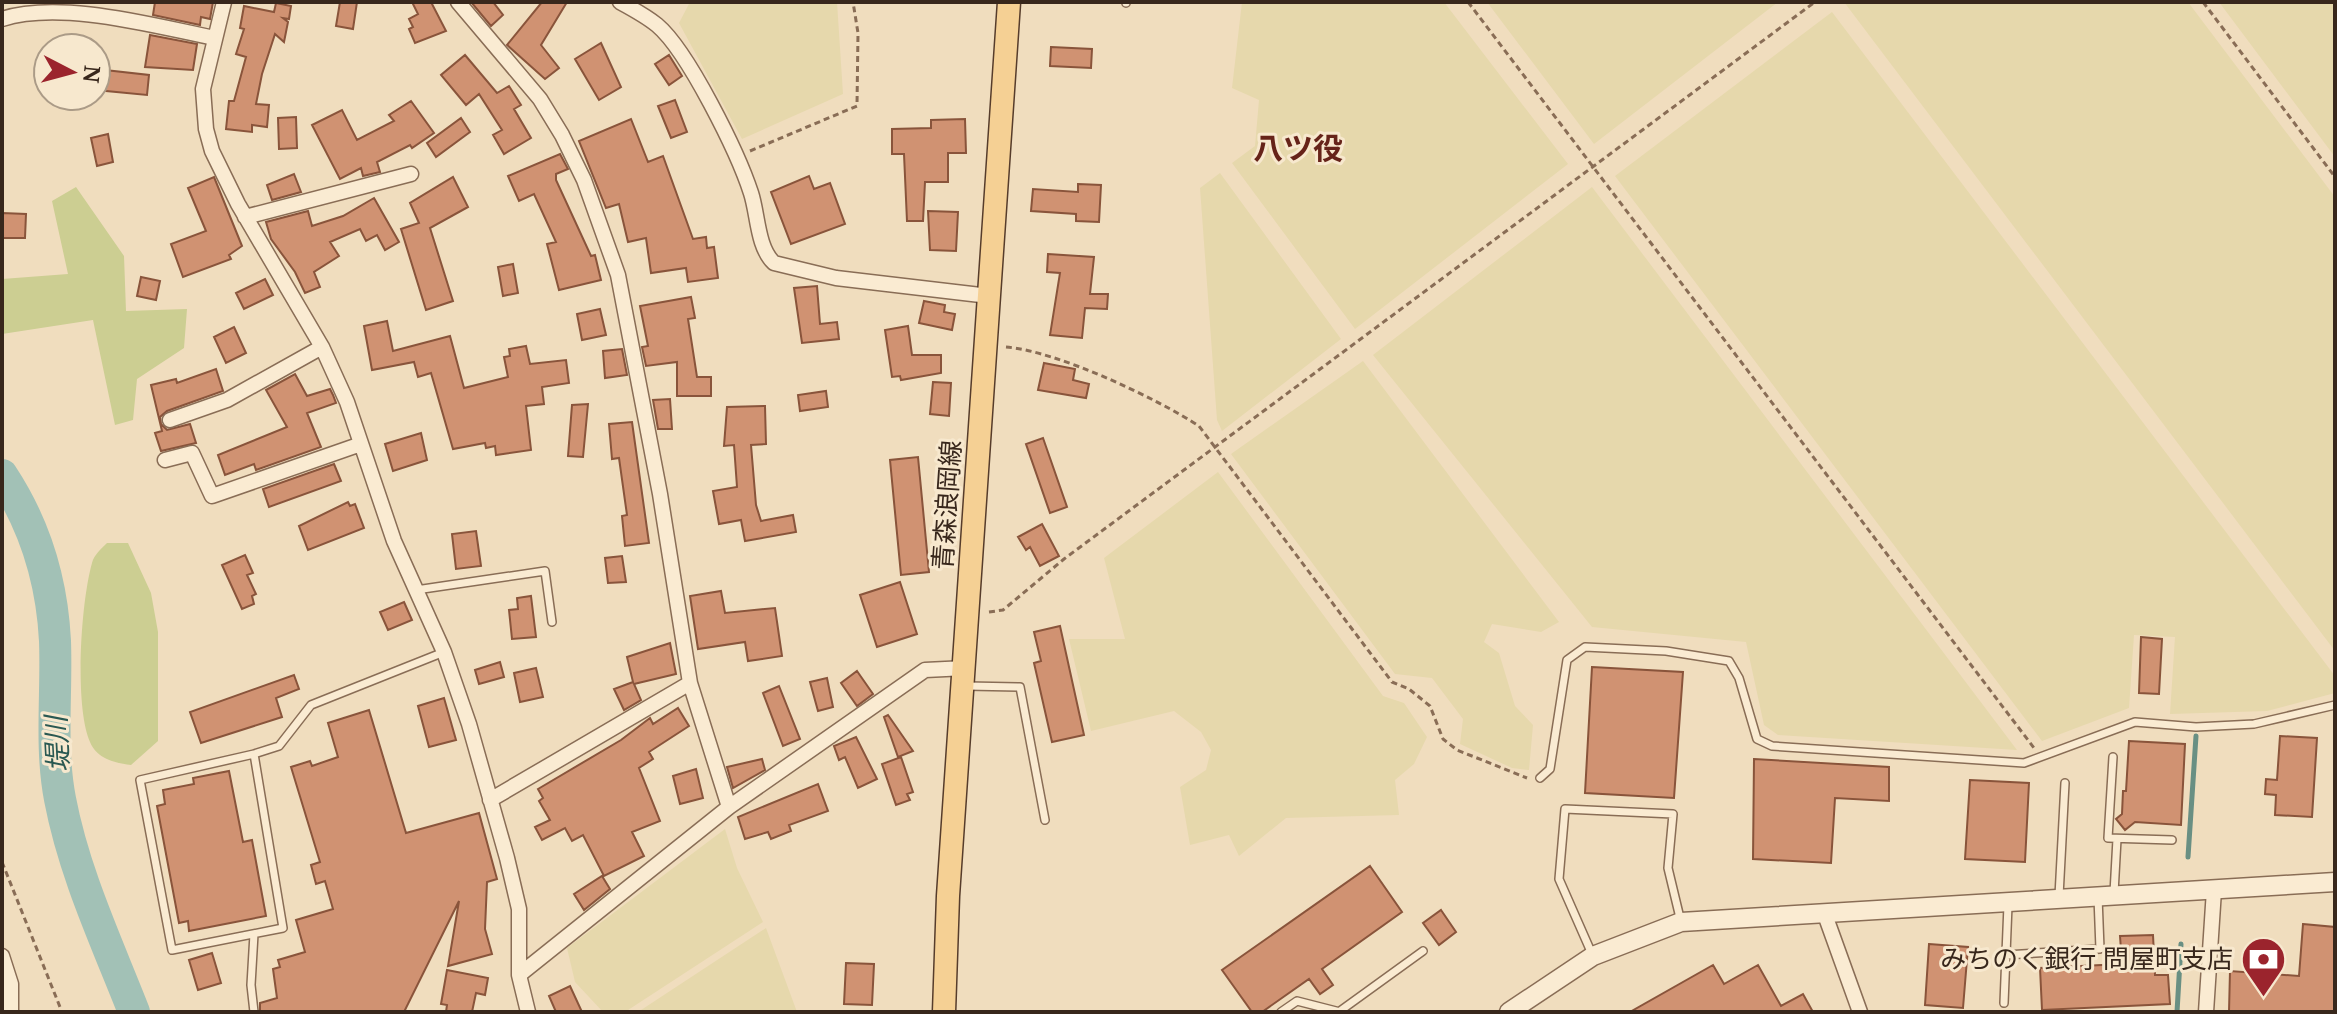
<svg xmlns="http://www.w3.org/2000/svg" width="2337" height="1014" font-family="'Noto Serif','Noto Sans JP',serif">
<rect width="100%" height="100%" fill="#f0ddbe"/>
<path fill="#e6d8ac" d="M 690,2 L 837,2 L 843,94 L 742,139 L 679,23 Z
M 1242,2 L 1444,2 L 1568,164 L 1355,329 L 1232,163 L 1255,146 L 1259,100 L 1232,88 Z
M 1487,2 L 1778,2 L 1594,144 Z
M 1844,2 L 2188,2 L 2335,197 L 2335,651 Z
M 2219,2 L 2335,2 L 2335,157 Z
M 1832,12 L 2335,676 L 2335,693 L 2267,711 L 2170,714 L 2175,637 L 2134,635 L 2129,708 L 2042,741 L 1615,176 Z
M 1220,173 L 1341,339 L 1222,431 L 1217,420 L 1200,188 Z
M 1592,187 L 2017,750 L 1778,735 L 1764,725 L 1746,642 L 1592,627 L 1373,355 Z
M 1363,361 L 1559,622 L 1541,632 L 1492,624 L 1484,642 L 1499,653 L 1515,706 L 1533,725 L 1529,770 L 1512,768 L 1460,744 L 1463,719 L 1432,678 L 1395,674 L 1231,454 Z
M 1218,472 L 1383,696 L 1404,703 L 1427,737 L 1414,764 L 1395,780 L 1399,815 L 1286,818 L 1239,856 L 1229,835 L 1190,845 L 1180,787 L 1206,770 L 1211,750 L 1201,732 L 1174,711 L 1091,731 L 1069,639 L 1125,639 L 1104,558 Z
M 725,829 L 737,868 L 763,922 L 625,1012 L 603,1012 L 575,982 L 567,948 Z
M 766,928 L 797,1012 L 638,1012 Z"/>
<path fill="#ccce92" d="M 76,187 L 124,256 L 126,311 L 187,309 L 184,348 L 137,379 L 133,420 L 115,425 L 93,320 L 2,334 L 2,279 L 68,274 L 52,201 Z
M 107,543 L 128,543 L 151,593 L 158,632 L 158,741 L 131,765 C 115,763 97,759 90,742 C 74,705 81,602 92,563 C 94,555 101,549 107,543 Z"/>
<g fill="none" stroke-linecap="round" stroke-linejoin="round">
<path stroke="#698f83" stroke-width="5" d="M 2188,857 L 2196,736
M 2177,1012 L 2181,944"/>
<path stroke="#a2c1b6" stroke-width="32" d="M 2,475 C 35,525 52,581 55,641 C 57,694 50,747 60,799 C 74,873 107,943 134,1012"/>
</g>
<path fill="#d09272" stroke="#89543b" stroke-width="2" d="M 155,2 L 213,2 L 210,19 L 201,17 L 200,25 L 153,15 Z
M 340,2 L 357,2 L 353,29 L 336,26 Z
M 412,2 L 431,2 L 446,31 L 415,43 L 409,29 L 413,27 L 409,19 L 418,14 Z
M 471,2 L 493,2 L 503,15 L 491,26 Z
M 542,2 L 567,2 L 541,45 L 559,68 L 545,79 L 507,45 Z
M 276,3 L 291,6 L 289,19 L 283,18 L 288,22 L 284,42 L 275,34 L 262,74 L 256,104 L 269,105 L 267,127 L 252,125 L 252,132 L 226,129 L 229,101 L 234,101 L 246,57 L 236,54 L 244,29 L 240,28 L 244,6 L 274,12 Z
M 150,35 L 197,44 L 193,70 L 145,67 Z
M 601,43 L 621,87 L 599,100 L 575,59 Z
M 1051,47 L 1092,49 L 1091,68 L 1050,66 Z
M 465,55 L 497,93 L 509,86 L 521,105 L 514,109 L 531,138 L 504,154 L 493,135 L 502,130 L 479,94 L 466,105 L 441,75 Z
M 669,55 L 682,76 L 669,85 L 655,64 Z
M 96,69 L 149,75 L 147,95 L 96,90 Z
M 675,100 L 687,132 L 671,138 L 658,106 Z
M 411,101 L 434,133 L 412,148 L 410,145 L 377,162 L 380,172 L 363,176 L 361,168 L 340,179 L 312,125 L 342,110 L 357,140 L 394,121 L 389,115 Z
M 296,117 L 297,148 L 279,149 L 278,118 Z
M 461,118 L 470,132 L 436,157 L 427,143 Z
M 631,119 L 648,162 L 663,156 L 693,239 L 706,237 L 707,248 L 714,247 L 718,278 L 688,282 L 686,268 L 651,273 L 646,238 L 628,242 L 619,204 L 606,208 L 579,141 Z
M 965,119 L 966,153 L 948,153 L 948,182 L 925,182 L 923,221 L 907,221 L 904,154 L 892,154 L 892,129 L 931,128 L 931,120 Z
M 108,134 L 113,162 L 97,166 L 91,138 Z
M 560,154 L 568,169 L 556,174 L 556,180 L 591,256 L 595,255 L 601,280 L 559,290 L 547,244 L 556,242 L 534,194 L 519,201 L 508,176 Z
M 294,174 L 301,192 L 272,200 L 267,185 Z
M 809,176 L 814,189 L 830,183 L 845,224 L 791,244 L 771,192 Z
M 214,177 L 242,246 L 229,255 L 231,259 L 183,277 L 171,244 L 206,231 L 188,188 Z
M 453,177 L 468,207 L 430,228 L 453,301 L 426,310 L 401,229 L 419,223 L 410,203 Z
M 1078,184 L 1101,185 L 1099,222 L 1076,221 L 1076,214 L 1031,211 L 1033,189 L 1078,192 Z
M 374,198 L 399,242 L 385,250 L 377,235 L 366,241 L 360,229 L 330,242 L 339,256 L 314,272 L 320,287 L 305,293 L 295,272 L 271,239 L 266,222 L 308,211 L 312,226 L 343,216 Z
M 928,211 L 958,212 L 956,251 L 930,250 Z
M 2,213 L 26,214 L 25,238 L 2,238 Z
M 1048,254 L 1094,257 L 1090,294 L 1108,294 L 1107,309 L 1085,308 L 1082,338 L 1050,335 L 1060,273 L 1047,272 Z
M 513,264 L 518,293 L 503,296 L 498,267 Z
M 141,277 L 160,281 L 156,300 L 137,296 Z
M 265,279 L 273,295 L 244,309 L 236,293 Z
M 817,286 L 820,324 L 837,322 L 839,339 L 802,343 L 794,288 Z
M 691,297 L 695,318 L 688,319 L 697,377 L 711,377 L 711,396 L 677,396 L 677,362 L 646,366 L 642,347 L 648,346 L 640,306 Z
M 924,301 L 945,305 L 944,312 L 955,314 L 952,330 L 919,323 Z
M 600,309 L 606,335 L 582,340 L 577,314 Z
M 387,321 L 393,351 L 450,336 L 464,388 L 508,377 L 504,357 L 510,356 L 509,349 L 526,346 L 530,364 L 566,360 L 569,383 L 542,387 L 544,404 L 526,406 L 531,450 L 496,455 L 495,446 L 486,448 L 485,443 L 453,449 L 431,373 L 418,377 L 414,362 L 372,370 L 364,326 Z
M 908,326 L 912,355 L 941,355 L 941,373 L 901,380 L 900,376 L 892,377 L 885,330 Z
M 234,327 L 246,353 L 226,363 L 214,337 Z
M 622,349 L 627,375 L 605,378 L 603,351 Z
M 1044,363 L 1075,369 L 1073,380 L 1089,384 L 1086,398 L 1038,390 Z
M 216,369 L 223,391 L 167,411 L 160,417 L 161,424 L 167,430 L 190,424 L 196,443 L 161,451 L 155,433 L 162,431 L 151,385 L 176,379 L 177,383 Z
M 295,374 L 307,396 L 330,389 L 333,395 L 336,403 L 307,413 L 321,447 L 256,470 L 254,464 L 225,475 L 218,455 L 287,427 L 266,390 Z
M 933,382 L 951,383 L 949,416 L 930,414 Z
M 826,391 L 828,407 L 800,411 L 798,395 Z
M 670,399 L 672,429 L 658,429 L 653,400 Z
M 588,404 L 583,457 L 568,456 L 572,405 Z
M 765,406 L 766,444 L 751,445 L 756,505 L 761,521 L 793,515 L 796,532 L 745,541 L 741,520 L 719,524 L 713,491 L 737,487 L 734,445 L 724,446 L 727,407 Z
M 632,422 L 649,543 L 625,546 L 622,516 L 627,515 L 619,458 L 612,459 L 609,424 Z
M 421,433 L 427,460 L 393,471 L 385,444 Z
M 1043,438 L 1067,507 L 1050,513 L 1026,444 Z
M 918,457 L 929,572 L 901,575 L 890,460 Z
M 334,464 L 341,481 L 269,507 L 263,489 Z
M 348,502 L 350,506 L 355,504 L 364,528 L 308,550 L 299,526 Z
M 1042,524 L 1059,556 L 1040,566 L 1030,547 L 1026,550 L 1018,537 Z
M 476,531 L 481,566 L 456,569 L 452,534 Z
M 245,555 L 253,573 L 247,575 L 256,594 L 252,596 L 254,604 L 242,609 L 222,565 Z
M 622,556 L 626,582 L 608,583 L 605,558 Z
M 900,582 L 917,634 L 877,647 L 860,595 Z
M 721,591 L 725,613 L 775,608 L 782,656 L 748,661 L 745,642 L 698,649 L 690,596 Z
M 531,596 L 536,637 L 512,639 L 509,610 L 518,609 L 517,598 Z
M 404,602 L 412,620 L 388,630 L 380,612 Z
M 1060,626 L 1084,735 L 1052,742 L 1034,663 L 1041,661 L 1034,632 Z
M 2141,637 L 2162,639 L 2159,694 L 2139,693 Z
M 670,643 L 676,674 L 634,684 L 641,700 L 624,710 L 614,689 L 633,682 L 627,657 Z
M 500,662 L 504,677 L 479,684 L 475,670 Z
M 1592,667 L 1683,672 L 1674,798 L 1585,793 Z
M 536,668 L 543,697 L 520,702 L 514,673 Z
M 857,671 L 873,694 L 857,706 L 841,683 Z
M 294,675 L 299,689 L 276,698 L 282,717 L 201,743 L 190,712 Z
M 827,678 L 833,707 L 818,711 L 810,682 Z
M 779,686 L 800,739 L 783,746 L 763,693 Z
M 444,698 L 456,740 L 429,747 L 418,706 Z
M 678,708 L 689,726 L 649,752 L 653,759 L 639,768 L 660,821 L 632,832 L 644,856 L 604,876 L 583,835 L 572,841 L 565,828 L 542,840 L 535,827 L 550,820 L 539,801 L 543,798 L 538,789 L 621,740 L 650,718 L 653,724 Z
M 369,710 L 406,833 L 479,813 L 497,879 L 487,882 L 485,929 L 492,954 L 448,966 L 459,901 L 404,1012 L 260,1012 L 260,1003 L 277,998 L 273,969 L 280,967 L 278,960 L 305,952 L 296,920 L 333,909 L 325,881 L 316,884 L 311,865 L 320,862 L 291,767 L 310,761 L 312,766 L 338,757 L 328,723 Z
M 888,715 L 913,751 L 898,757 L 884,717 Z
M 2280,736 L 2317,738 L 2312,817 L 2275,815 L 2276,795 L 2265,794 L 2266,779 L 2277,780 Z
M 856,737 L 877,779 L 858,788 L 845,757 L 839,760 L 834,746 Z
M 2129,741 L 2185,744 L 2181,825 L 2135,822 L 2125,830 L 2116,819 L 2122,814 L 2123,791 L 2126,791 Z
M 901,757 L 913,792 L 907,794 L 910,800 L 896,805 L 882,764 Z
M 762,759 L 765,770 L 733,788 L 727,767 Z
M 1754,759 L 1889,767 L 1889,801 L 1835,798 L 1831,863 L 1753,859 Z
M 696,769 L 703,798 L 680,804 L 673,776 Z
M 229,771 L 243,842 L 252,840 L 266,916 L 189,931 L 188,921 L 179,923 L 157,806 L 165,804 L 163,790 L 194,784 L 193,778 Z
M 1970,780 L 2029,783 L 2025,862 L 1965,859 Z
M 818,784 L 828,811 L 789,825 L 791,831 L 771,839 L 768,832 L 745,839 L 738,817 Z
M 1370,866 L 1402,912 L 1322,969 L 1333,985 L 1320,994 L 1309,979 L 1262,1012 L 1252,1012 L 1222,970 Z
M 602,876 L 610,889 L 584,910 L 574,894 Z
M 1441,910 L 1456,932 L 1439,945 L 1423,923 Z
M 2303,924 L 2335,927 L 2335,1012 L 2229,1012 L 2230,971 L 2299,976 Z
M 2153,935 L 2155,975 L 2168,975 L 2170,1004 L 2042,1010 L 2040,968 L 2122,964 L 2120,936 Z
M 1929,944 L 1968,947 L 1963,1008 L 1925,1005 Z
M 212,953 L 221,983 L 198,990 L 189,960 Z
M 846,963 L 874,964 L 872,1005 L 844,1004 Z
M 1713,965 L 1724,984 L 1758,965 L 1781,1006 L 1803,994 L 1813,1012 L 1630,1012 Z
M 447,970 L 488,978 L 485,995 L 476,993 L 472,1012 L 446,1012 L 447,1005 L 441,1004 Z
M 570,986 L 582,1012 L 556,1012 L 549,996 Z"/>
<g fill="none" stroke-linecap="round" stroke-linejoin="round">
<defs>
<path id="service" d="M 1126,3 L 1126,2
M 416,590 L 545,571 L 552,622
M 967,686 L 1020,687 L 1045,820
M 254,754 L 283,928 L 172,950 L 140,780 Z
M 254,754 L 279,746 L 311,705 L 444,652
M 2113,757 L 2108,838 L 2172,840
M 1540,778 L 1550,769 L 1567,660 L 1585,647 L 1666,651 L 1729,661 L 1739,678 L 1757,739 L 1772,746 L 2024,763 L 2135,722 L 2196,727 L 2254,724 L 2335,705
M 2114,893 L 2117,839
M 2059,896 L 2065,783
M 1592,954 L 1559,879 L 1565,809 L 1673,814 L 1668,868 L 1681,922
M 2006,955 L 2100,949 L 2098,897
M 2004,1003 L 2008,905
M 1340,1011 L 1423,951
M 254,1012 L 251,985 L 254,934
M 1281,1012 L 1297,1001 L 1340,1012"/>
<path id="minor" d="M 224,2 L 203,89 L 206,129 L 212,151 L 238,204 L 322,347 L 347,402 L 394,541 L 444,652 L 469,724 L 507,858 L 519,909 L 519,975 L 528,1012
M 458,2 L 540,99 L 562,135 L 584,180 L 618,275 L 660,494 L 690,683 L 729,807
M 620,2 C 633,9 646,16 657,25 C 688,51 738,153 751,193 C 758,214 757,247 774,263 L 836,278 L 989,296
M 2,19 C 61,0 154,26 215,38
M 245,217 L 411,174
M 170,420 L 227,400 L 322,347
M 165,460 L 192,453 L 212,496 L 361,444
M 490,800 L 690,683
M 1824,912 L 1860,1012
M 2,956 L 11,984 L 11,1012
M 519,975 L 729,807 L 925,670 L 966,668
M 2206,1012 L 2214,890"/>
<path id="tertiary" d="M 1509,1012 L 1593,956 L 1681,922 L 2335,882"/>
<path id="primary" d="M 944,1012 L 948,896 L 1009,2"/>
</defs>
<use href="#service" stroke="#896d56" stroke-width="10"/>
<use href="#minor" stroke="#896d56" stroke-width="17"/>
<use href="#tertiary" stroke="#896d56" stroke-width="21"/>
<use href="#primary" stroke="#563c2b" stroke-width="25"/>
<path stroke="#896d56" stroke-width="3" stroke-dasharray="6 4" stroke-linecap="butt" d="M 1468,2 L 2034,748
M 2203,2 L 2335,177
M 750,151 L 857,106 L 858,33 L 853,2
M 1006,347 C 1057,351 1156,398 1199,426 L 1392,682 L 1409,689 L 1430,706 L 1443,739 L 1457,750 L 1527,778
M 989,612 L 1003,610 L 1064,559 L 1815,2
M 2,862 L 62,1012"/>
<use href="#service" stroke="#faebd2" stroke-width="7"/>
<use href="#minor" stroke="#faebd2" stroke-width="14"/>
<use href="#tertiary" stroke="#faebd2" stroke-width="18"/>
<use href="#primary" stroke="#f5d094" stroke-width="22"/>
</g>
<defs>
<symbol id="bank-pin" viewBox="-11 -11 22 30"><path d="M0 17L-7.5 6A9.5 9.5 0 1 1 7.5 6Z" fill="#9b242d" stroke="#f7e8ce"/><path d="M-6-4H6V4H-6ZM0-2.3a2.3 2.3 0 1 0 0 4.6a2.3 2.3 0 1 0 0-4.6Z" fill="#fff"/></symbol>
</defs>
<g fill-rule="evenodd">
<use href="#bank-pin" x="2238" y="934" width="51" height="69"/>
</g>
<g text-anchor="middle" stroke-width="6" stroke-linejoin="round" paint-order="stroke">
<g font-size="26" fill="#38271c" stroke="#f7e8ce">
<text transform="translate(947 505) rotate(-86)" y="9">青森浪岡線</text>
</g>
<g font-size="26" fill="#38271c" stroke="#f7e8ce" text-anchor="end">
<text x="2233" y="968">みちのく銀行 問屋町支店</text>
</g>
<g font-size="28" font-style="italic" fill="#2a5852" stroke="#f7e8ce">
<text transform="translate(57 744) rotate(-93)" y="10">堤川</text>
</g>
<g font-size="30" font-weight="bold" fill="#662319" stroke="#f7e8ce">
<text x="1298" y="159">八ツ役</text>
</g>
</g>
<rect width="2337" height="1014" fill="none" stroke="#38271c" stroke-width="8"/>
<g transform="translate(72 72) rotate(96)"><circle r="38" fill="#f7e8ce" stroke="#ab9b87" stroke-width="2"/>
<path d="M0-6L14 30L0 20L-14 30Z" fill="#9b242d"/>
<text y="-12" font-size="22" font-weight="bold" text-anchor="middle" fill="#38271c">N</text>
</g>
</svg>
